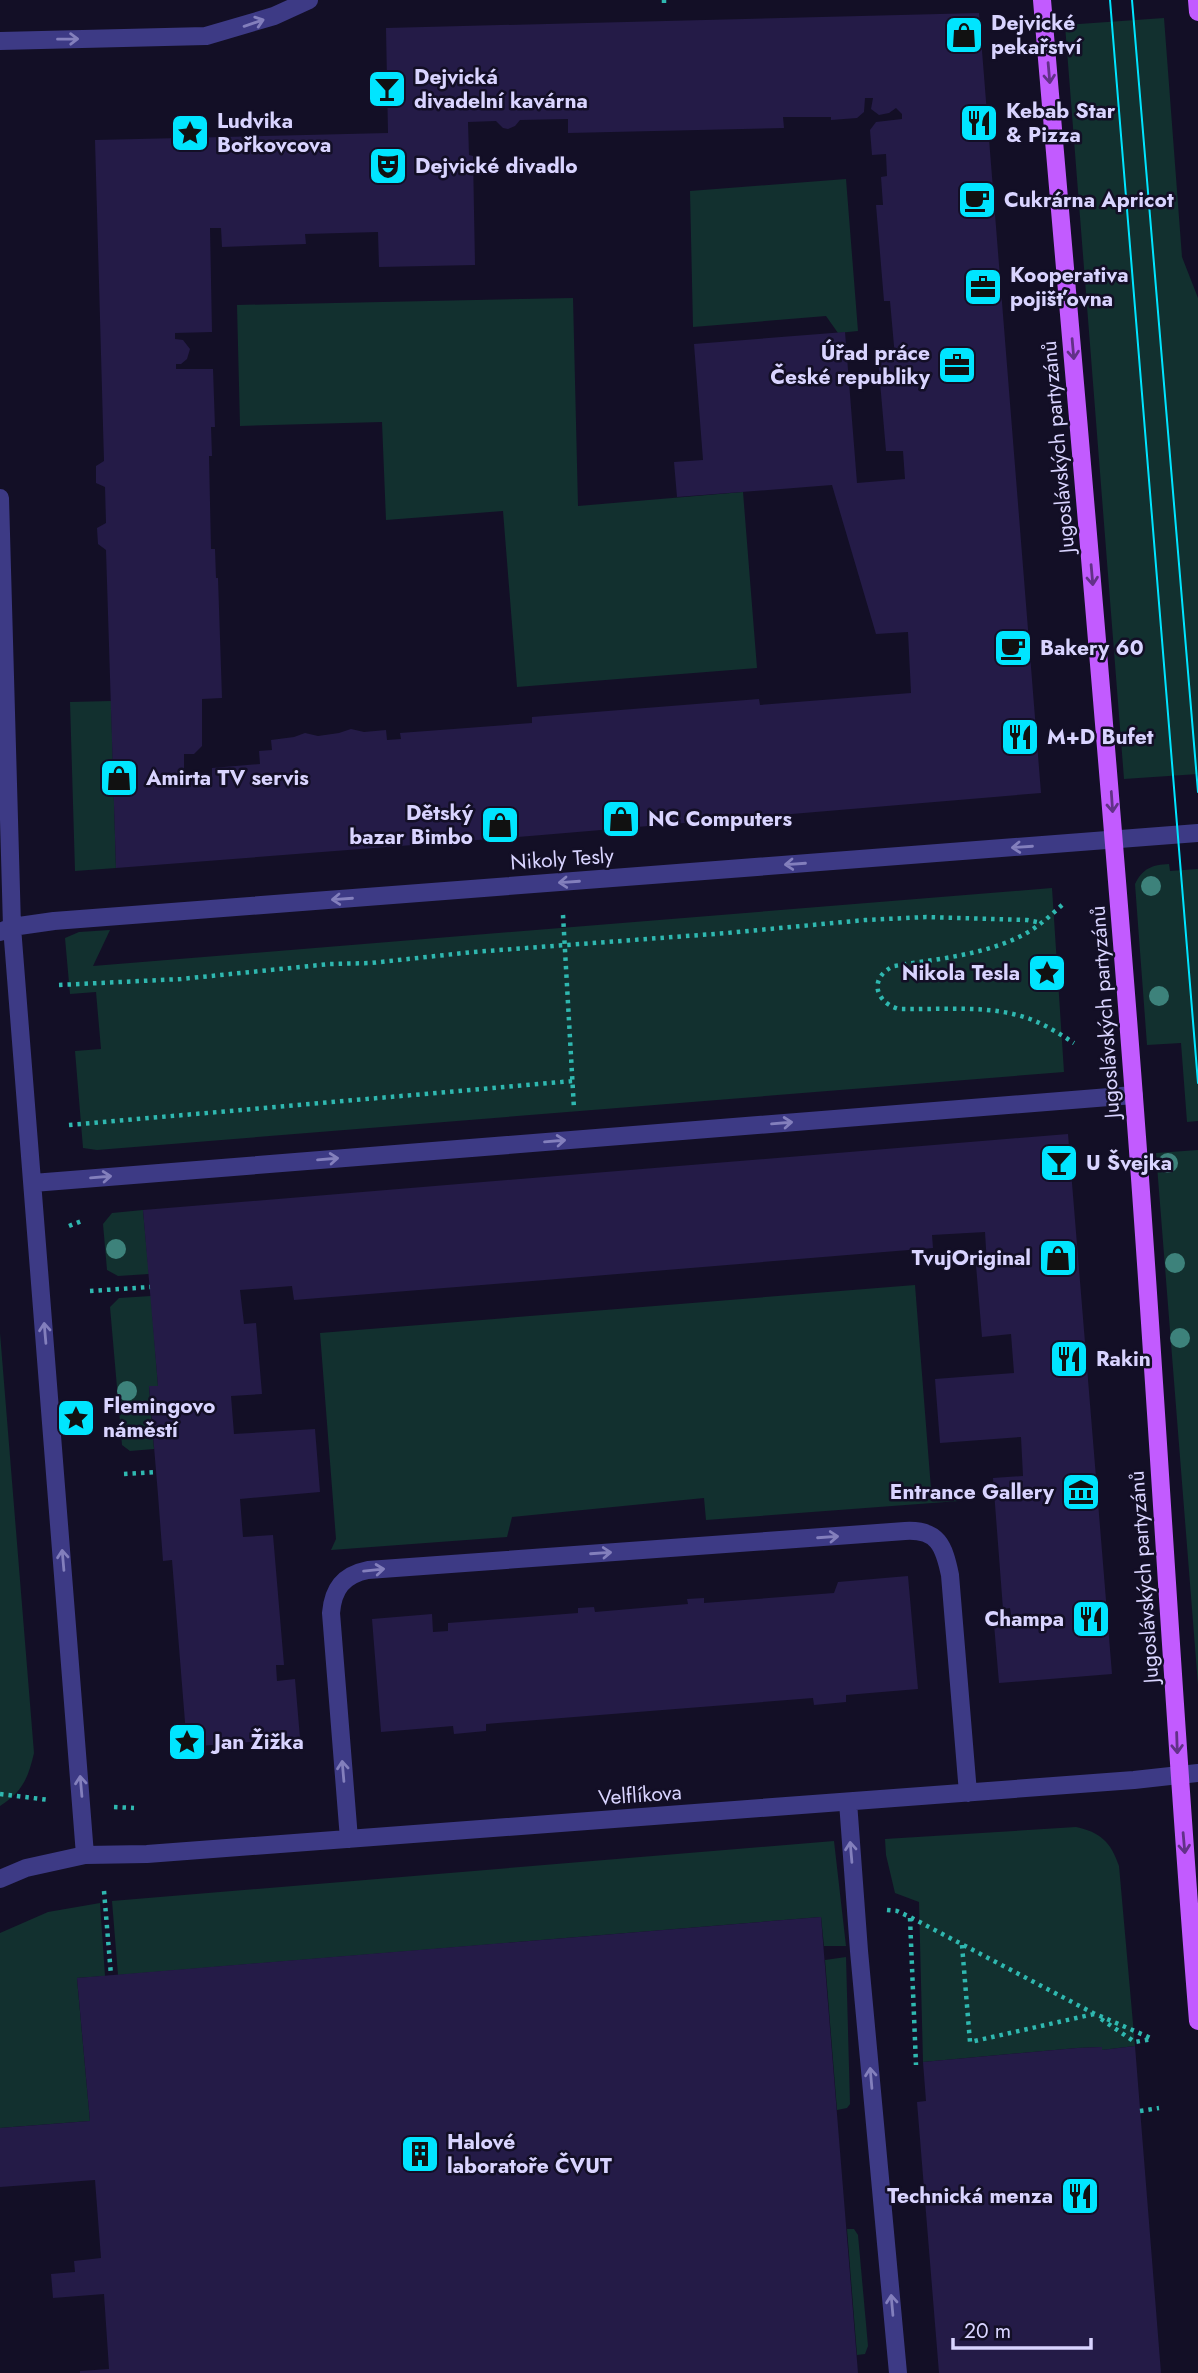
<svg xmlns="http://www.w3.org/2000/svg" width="1198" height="2373" font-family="Jost,sans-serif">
<rect width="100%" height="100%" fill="#130f26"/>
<path fill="#12302f" d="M 1164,18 L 1182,257 L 1198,298 L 1198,774 L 1124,779 L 1065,25 Z
M 846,179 L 858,331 L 838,333 L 826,316 L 693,327 L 690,191 Z
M 573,298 L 578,506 L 743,492 L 757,668 L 517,687 L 503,511 L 386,520 L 382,422 L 240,426 L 237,305 Z
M 111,701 L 116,868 L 75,871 L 70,702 Z
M 1169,864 L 1170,871 L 1198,869 L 1198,1121 L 1187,1122 L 1181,1043 L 1147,1045 L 1135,884 C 1143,868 1152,865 1169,864 Z
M 1052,888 L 1064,1072 L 97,1150 L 83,1148 L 75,1051 L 101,1049 L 96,992 L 70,994 L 65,938 L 79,932 L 110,930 L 93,966 Z
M 1198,1150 L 1198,1685 L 1156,1153 Z
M 143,1210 L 149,1274 L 118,1276 L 107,1270 L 103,1224 L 112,1213 Z
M 915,1285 L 931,1489 C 938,1499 948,1497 959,1497 L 959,1501 L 706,1520 L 704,1498 L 512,1517 L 507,1537 L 331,1550 L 336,1539 L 320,1333 Z
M 151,1296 L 158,1386 L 149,1387 L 154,1449 L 130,1451 L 122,1445 L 110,1307 L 119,1298 Z
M 0,1333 L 34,1753 C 28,1779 22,1792 0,1806 Z
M 1076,1827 C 1100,1832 1111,1842 1119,1866 L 1135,2046 L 1102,2050 L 1102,2047 L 1077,2048 L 923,2062 L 919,1902 L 895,1893 L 886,1855 L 885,1839 Z
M 834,1841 L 846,1946 L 824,1946 L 821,1917 L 118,1975 L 112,1901 Z
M 100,1903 L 105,1976 L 77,1978 L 90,2121 L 0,2128 L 0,1933 L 48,1912 Z
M 846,1957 L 850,2104 L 847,2108 L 837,2110 L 825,1960 Z
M 847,2229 L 854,2229 L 858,2235 L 868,2346 L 865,2354 L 857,2355 Z"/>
<path fill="#241b47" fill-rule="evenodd" d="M 979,13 L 1041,793 L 530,836 L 116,868 L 106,550 L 98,544 L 97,528 L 106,523 L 105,487 L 96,483 L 96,466 L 104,461 L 95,140 L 388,133 L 386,28 ZM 865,98 L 873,98 L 871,109 L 879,115 L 889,113 L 896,108 L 902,114 L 902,119 L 876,122 L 870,130 L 872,155 L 886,154 L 887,176 L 881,177 L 883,205 L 876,205 L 884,301 L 890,301 L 895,357 L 878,359 L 886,451 L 903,451 L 905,479 L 857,483 L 845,332 L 694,344 L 703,460 L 674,462 L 677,497 L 832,485 L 876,634 L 908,632 L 911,693 L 760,705 L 759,699 L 532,717 L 532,723 L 400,733 L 401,739 L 387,740 L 386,730 L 364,732 L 351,729 L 339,733 L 318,736 L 305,733 L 294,737 L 271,740 L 272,750 L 259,751 L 260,764 L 212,768 L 212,779 L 194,779 L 190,773 L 184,773 L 184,754 L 194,754 L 202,746 L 202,699 L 222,698 L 218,578 L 216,578 L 215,549 L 211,549 L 209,456 L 212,456 L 211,427 L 215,427 L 213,369 L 176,369 L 176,364 L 181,364 L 187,359 L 190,349 L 183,340 L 175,339 L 175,333 L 212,332 L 210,228 L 221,228 L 222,247 L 306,244 L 305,234 L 378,232 L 379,267 L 475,265 L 473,156 L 469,155 L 468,122 L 496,121 L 503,128 L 508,129 L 515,126 L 520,120 L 568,119 L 568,133 L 784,128 L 783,117 L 831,117 L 831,120 L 857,118 L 864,112 Z
M 1068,1134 L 1112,1674 L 999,1683 L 994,1624 L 1012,1622 L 1010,1608 L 1003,1609 L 993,1478 L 1023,1476 L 1021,1437 L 940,1443 L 935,1379 L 1014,1373 L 1011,1334 L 982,1337 L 976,1265 L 987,1265 L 985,1232 L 932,1235 L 933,1248 L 545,1280 L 294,1300 L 292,1286 L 240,1290 L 244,1324 L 256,1323 L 262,1394 L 231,1396 L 234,1434 L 315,1429 L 320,1492 L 240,1499 L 243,1537 L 273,1535 L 284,1665 L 276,1665 L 277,1681 L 295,1679 L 300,1738 L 187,1747 L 172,1560 L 163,1561 L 158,1495 L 149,1386 L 158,1386 L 143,1210 Z
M 908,1576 L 918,1689 L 846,1695 L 846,1702 L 814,1705 L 813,1698 L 486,1724 L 486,1731 L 454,1734 L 453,1726 L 381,1732 L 372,1619 L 432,1614 L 433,1632 L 448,1631 L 448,1623 L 578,1613 L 578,1608 L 594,1607 L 595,1612 L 688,1604 L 687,1599 L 704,1598 L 704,1603 L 834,1593 L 838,1582 Z
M 821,1917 L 858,2373 L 80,2373 L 80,2371 L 109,2369 L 104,2294 L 53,2298 L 51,2274 L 75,2272 L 74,2261 L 101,2258 L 95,2180 L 0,2187 L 0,2128 L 90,2121 L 77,1978 Z
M 1135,2046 L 1161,2373 L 939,2373 L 917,2102 L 926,2101 L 923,2062 L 1077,2048 L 1102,2047 L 1102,2050 Z"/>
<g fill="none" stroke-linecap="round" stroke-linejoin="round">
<path stroke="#2fb8b0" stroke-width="4.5" stroke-dasharray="3.5 5" stroke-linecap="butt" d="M 664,0 L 664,3
M 1062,905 C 1050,916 1038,927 1023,935 C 984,955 937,959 894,966 C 869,977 874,1002 899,1009 C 942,1010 989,1004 1030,1019 C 1046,1025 1060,1034 1074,1043
M 563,915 L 574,1109
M 59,985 L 181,979 L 330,964 L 371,963 L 473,952 L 727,933 L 865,920 L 926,917 L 1027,920 L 1042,923
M 69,1125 L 573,1081
M 69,1226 L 84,1220
M 90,1291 L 150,1287
M 124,1474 L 156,1472
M 0,1794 L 49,1800
M 114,1807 L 134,1808
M 104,1891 L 111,1975
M 887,1910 L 897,1911 L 910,1917 L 1093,2013 L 1153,2039
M 910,1918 L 916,2065
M 962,1945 L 970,2042 L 1094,2014
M 1101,2019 L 1135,2042 L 1152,2039
M 1140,2111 L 1159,2108"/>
<path stroke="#3d3a85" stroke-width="18" d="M 0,41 L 206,36 L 274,16 L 309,0
M 0,498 L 12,927 L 85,1855
M 0,932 L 12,927 L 54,921 L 1198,833
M 33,1183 L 1134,1095
M 848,1802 L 859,1951 L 898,2373
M 349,1839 L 331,1613 C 333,1589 343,1575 368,1570 L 905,1531 C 938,1529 944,1546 950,1575 L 968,1793
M 0,1879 L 26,1868 L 85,1855 L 147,1854 L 1134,1780 L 1198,1773"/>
<path stroke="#c25bff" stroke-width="18" d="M 1042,0 C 1074,379 1109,758 1137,1137 C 1159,1432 1174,1727 1198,2021
M 1197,0 L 1198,12"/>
<path stroke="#00e5ff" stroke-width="2" d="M 1110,0 L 1198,1083
M 1132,0 L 1198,792"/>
</g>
<g fill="#3d827b">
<circle cx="1151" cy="886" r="10"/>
<circle cx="1159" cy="996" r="10"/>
<circle cx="1168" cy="1163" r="10"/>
<circle cx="116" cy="1249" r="10"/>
<circle cx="1175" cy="1263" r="10"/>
<circle cx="1180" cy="1338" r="10"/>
<circle cx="127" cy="1391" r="10"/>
</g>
<defs><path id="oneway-shaft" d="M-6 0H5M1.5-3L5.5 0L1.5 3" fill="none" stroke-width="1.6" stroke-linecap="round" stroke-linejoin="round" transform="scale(1.75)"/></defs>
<g stroke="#837fbc">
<use href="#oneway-shaft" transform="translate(254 23) rotate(-19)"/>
<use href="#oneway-shaft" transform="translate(68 39) rotate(-1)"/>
<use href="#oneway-shaft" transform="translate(1022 847) rotate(176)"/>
<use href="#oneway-shaft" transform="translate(795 864) rotate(176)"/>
<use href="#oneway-shaft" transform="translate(569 882) rotate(176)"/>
<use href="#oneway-shaft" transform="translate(342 899) rotate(176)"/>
<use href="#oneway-shaft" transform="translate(782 1123) rotate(-5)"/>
<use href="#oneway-shaft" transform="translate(555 1141) rotate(-5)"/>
<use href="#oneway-shaft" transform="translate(328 1159) rotate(-5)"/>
<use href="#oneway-shaft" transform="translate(101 1177) rotate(-5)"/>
<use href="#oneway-shaft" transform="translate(45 1333) rotate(-95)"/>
<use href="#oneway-shaft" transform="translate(828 1537) rotate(-4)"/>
<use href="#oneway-shaft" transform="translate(601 1553) rotate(-4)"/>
<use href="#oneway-shaft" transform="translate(63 1560) rotate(-95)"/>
<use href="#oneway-shaft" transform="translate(374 1570) rotate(-6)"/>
<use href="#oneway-shaft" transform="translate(343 1771) rotate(-95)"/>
<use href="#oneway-shaft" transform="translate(81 1786) rotate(-95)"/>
<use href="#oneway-shaft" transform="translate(851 1852) rotate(-95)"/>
<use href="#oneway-shaft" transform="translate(871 2078) rotate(-95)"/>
<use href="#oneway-shaft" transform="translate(892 2305) rotate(-95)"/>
</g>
<g stroke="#623188">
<use href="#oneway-shaft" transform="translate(1049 73) rotate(85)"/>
<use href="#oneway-shaft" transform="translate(1073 349) rotate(85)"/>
<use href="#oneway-shaft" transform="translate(1092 575) rotate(85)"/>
<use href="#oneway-shaft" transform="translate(1112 802) rotate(86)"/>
<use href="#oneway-shaft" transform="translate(1177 1743) rotate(88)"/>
<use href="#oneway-shaft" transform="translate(1184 1843) rotate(85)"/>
</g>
<defs>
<symbol id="shop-square" viewBox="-11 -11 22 22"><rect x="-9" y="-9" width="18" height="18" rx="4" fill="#00e5ff" stroke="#130f26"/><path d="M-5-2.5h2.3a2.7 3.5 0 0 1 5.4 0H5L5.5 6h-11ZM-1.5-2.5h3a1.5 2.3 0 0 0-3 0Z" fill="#111"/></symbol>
<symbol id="bar-square" viewBox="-11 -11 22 22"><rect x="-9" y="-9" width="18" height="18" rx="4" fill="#00e5ff" stroke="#130f26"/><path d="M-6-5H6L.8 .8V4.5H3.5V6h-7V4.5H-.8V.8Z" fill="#111"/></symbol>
<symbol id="restaurant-square" viewBox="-11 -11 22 22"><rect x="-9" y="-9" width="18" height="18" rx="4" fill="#00e5ff" stroke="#130f26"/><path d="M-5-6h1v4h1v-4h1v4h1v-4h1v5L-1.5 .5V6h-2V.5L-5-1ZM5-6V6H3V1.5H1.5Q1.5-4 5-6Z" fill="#111"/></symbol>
<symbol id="sight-square" viewBox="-11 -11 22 22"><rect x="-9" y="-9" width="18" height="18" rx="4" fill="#00e5ff" stroke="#130f26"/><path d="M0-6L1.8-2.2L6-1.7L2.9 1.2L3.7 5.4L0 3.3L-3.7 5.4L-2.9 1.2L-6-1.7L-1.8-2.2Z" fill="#111"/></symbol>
<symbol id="theatre-square" viewBox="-11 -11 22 22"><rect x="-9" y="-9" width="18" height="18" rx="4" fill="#00e5ff" stroke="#130f26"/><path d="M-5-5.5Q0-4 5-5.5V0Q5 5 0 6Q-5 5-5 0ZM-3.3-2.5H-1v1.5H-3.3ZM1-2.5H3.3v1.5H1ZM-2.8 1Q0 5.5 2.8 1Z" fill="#111"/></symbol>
<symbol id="cafe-square" viewBox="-11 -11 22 22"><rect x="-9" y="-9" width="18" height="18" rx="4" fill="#00e5ff" stroke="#130f26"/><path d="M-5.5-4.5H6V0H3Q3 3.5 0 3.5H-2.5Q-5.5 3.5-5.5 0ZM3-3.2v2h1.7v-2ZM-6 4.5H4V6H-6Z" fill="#111"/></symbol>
<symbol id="office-square" viewBox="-11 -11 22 22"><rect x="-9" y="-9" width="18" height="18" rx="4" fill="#00e5ff" stroke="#130f26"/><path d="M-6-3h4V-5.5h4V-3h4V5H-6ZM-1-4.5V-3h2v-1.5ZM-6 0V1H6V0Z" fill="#111"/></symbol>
<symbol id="museum-square" viewBox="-11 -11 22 22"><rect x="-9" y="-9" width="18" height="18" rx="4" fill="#00e5ff" stroke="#130f26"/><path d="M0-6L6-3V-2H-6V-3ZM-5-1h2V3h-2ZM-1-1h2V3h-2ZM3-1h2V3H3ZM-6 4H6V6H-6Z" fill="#111"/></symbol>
<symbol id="building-square" viewBox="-11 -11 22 22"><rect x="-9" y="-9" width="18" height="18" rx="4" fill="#00e5ff" stroke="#130f26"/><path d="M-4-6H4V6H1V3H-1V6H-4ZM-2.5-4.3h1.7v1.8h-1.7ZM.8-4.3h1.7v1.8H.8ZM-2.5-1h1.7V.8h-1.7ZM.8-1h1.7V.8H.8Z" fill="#111"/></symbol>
</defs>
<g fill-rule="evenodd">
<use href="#shop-square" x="942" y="13" width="44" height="44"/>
<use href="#bar-square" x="365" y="67" width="44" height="44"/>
<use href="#restaurant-square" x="957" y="101" width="44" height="44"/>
<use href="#sight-square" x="168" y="111" width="44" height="44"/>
<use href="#theatre-square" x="366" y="144" width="44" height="44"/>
<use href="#cafe-square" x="955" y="178" width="44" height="44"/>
<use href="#office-square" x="961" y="265" width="44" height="44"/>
<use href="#office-square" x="935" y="343" width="44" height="44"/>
<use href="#cafe-square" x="991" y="626" width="44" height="44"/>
<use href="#restaurant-square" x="998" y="715" width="44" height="44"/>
<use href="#shop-square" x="97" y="756" width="44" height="44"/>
<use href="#shop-square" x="599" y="797" width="44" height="44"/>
<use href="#shop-square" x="478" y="803" width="44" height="44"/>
<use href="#sight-square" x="1025" y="951" width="44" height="44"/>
<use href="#bar-square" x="1037" y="1141" width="44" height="44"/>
<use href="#shop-square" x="1036" y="1236" width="44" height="44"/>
<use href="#restaurant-square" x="1047" y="1337" width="44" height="44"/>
<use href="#sight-square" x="54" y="1396" width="44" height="44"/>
<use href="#museum-square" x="1059" y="1470" width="44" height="44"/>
<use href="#restaurant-square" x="1069" y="1597" width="44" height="44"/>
<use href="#sight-square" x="165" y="1720" width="44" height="44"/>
<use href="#building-square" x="398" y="2132" width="44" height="44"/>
<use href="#restaurant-square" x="1058" y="2174" width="44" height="44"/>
</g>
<g text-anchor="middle" stroke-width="5" stroke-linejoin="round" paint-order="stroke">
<g font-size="21" font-weight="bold" fill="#d9d4ff" stroke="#130f26" text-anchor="start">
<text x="991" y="30">Dejvické<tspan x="991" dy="24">pekařství</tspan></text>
<text x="414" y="84">Dejvická<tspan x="414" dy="24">divadelní kavárna</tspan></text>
<text x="1006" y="118">Kebab Star<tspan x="1006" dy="24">&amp; Pizza</tspan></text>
<text x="217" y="128">Ludvika<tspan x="217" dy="24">Bořkovcova</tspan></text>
<text x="415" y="173">Dejvické divadlo</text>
<text x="1004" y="207">Cukrárna Apricot</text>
<text x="1010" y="282">Kooperativa<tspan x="1010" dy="24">pojišťovna</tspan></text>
<text x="930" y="360" text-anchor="end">Úřad práce<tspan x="930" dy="24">České republiky</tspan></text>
<text x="1040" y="655">Bakery 60</text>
<text x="1047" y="744">M+D Bufet</text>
<text x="146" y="785">Amirta TV servis</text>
<text x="473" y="820" text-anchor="end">Dětský<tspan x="473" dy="24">bazar Bimbo</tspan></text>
<text x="648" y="826">NC Computers</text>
<text x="1020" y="980" text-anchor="end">Nikola Tesla</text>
<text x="1086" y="1170">U Švejka</text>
<text x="1031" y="1265" text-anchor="end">TvujOriginal</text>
<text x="1096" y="1366">Rakin</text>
<text x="103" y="1413">Flemingovo<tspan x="103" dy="24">náměstí</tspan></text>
<text x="1054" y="1499" text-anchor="end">Entrance Gallery</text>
<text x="1064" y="1626" text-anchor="end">Champa</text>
<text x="214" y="1749">Jan Žižka</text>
<text x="447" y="2149">Halové<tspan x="447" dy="24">laboratoře ČVUT</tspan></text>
<text x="1053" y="2203" text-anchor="end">Technická menza</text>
</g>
<g font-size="21" fill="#d9d4ff" stroke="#130f26">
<text transform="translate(1058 447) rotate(-95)" y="7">Jugoslávských partyzánů</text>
<text transform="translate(562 859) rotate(-4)" y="7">Nikoly Tesly</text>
<text transform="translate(1105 1012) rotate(-94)" y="7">Jugoslávských partyzánů</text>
<text transform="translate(1144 1577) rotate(-94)" y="7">Jugoslávských partyzánů</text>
<text transform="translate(640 1795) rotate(-4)" y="7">Velflíkova</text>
</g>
</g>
<path d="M953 2338v10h138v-10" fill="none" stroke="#d9d4ff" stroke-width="3.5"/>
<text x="964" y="2338" font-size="21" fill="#d9d4ff" stroke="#130f26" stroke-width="5" paint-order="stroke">20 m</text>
</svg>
